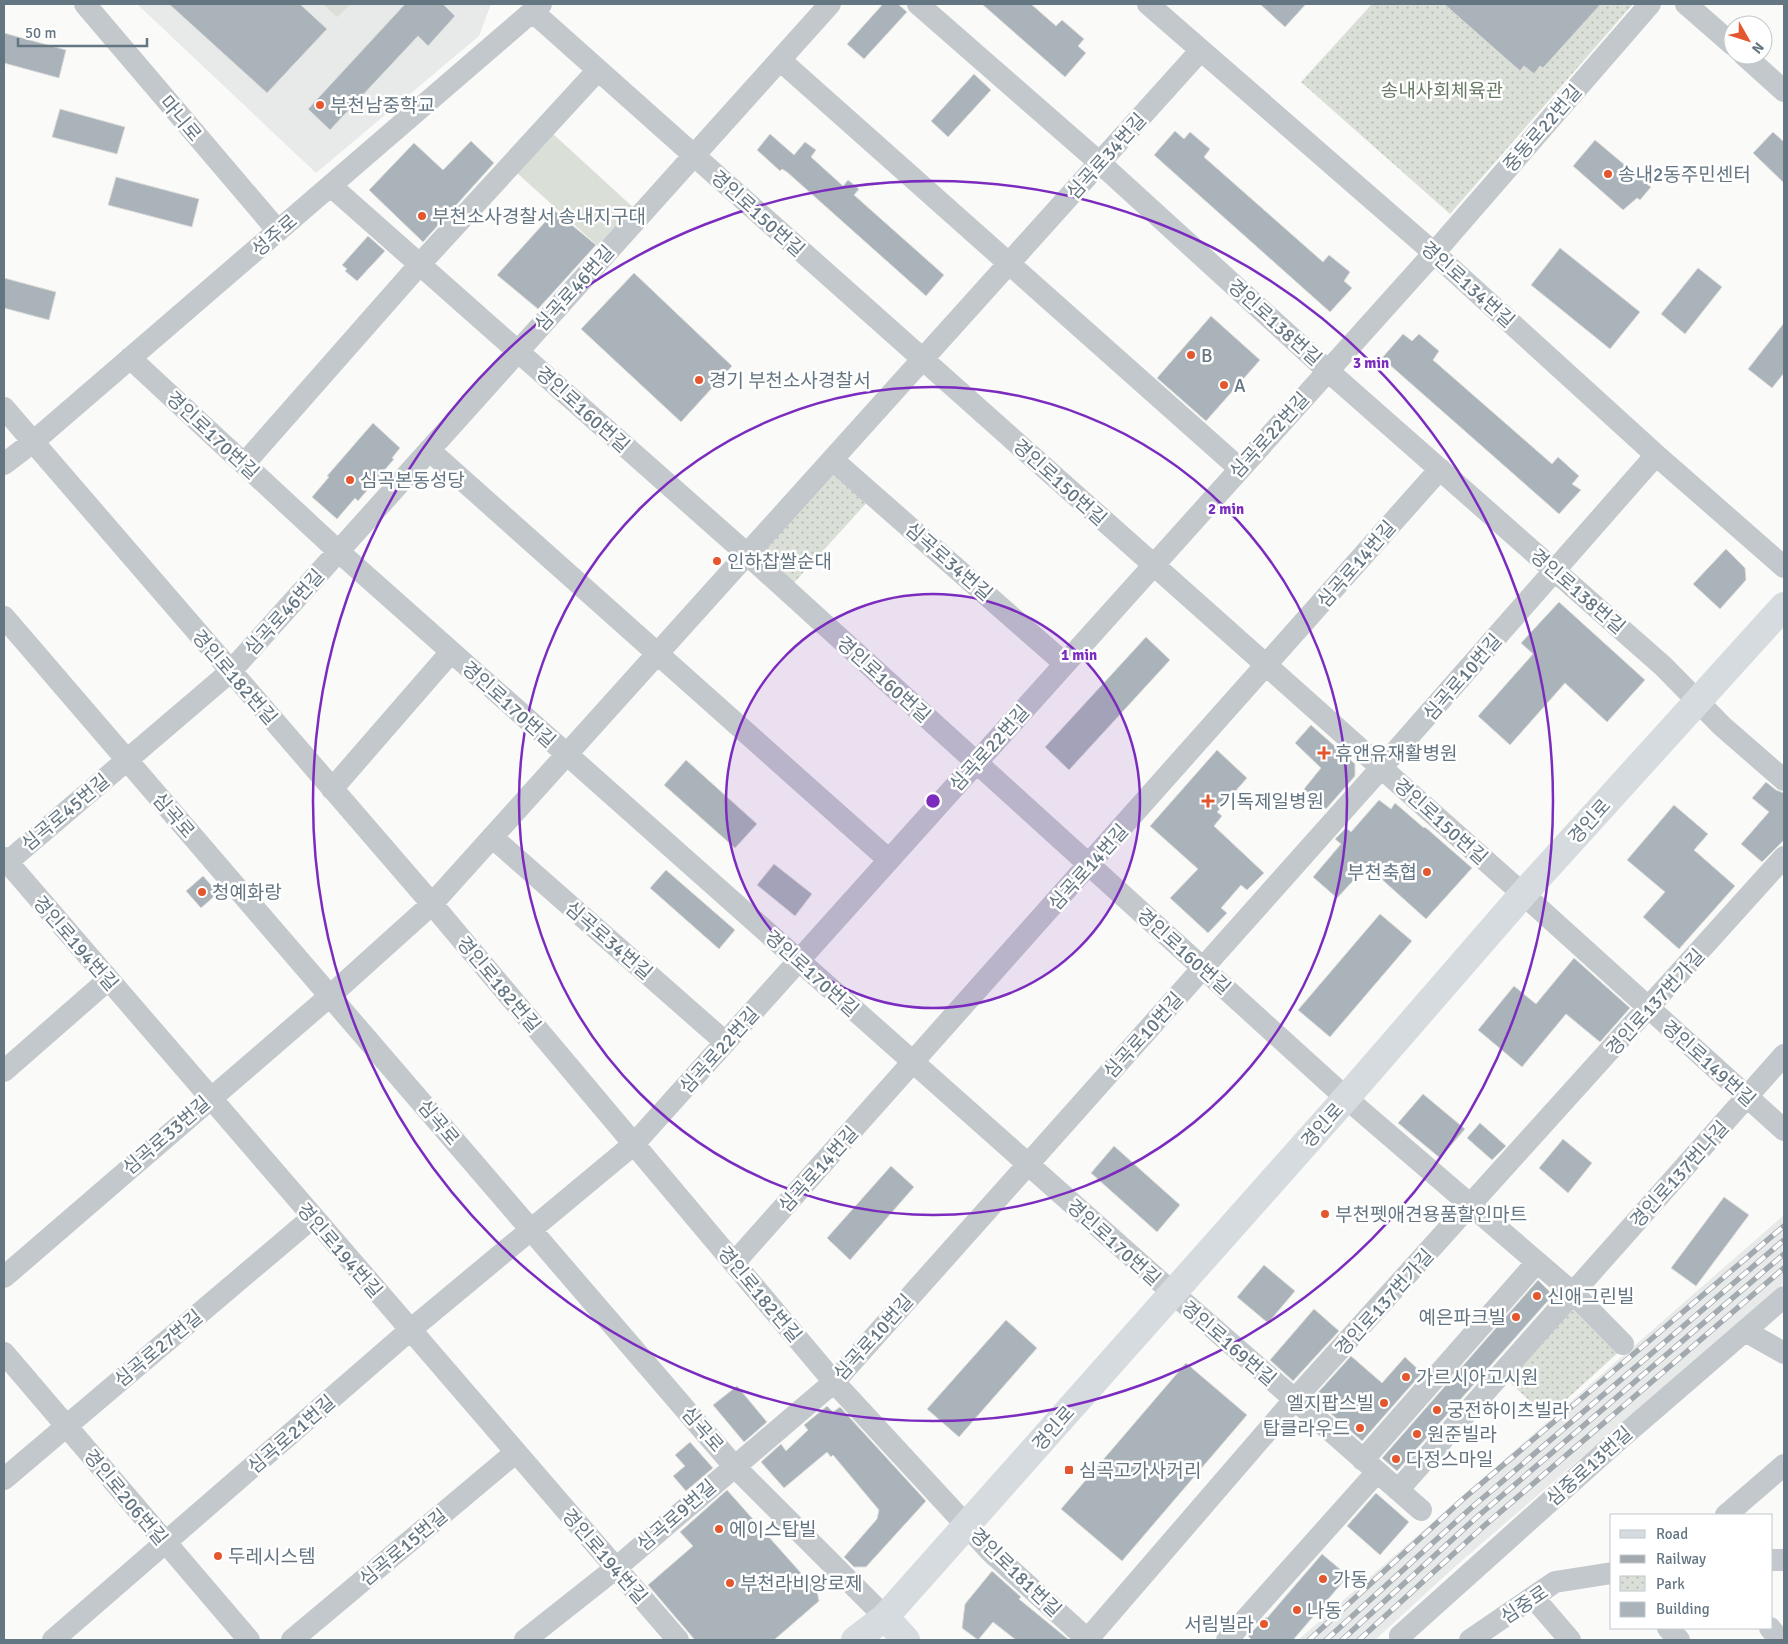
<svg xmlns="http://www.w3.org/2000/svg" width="1788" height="1644" font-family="Signika,'Noto Sans KR',sans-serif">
<defs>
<pattern id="park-dots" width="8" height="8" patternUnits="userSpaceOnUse" patternTransform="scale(1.25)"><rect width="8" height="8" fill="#dadfd7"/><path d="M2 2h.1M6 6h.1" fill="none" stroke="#b4b9b4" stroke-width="1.8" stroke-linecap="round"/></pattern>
</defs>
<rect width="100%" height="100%" fill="#fafaf8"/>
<path fill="#e8e9e9" d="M 137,4 L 491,4 L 479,36 L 316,173 Z
M 1784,1215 L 1784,1283 L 1458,1564 L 1375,1640 L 1298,1640 Z"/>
<path fill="url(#park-dots)" d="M 1372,4 L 1633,4 L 1450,214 L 1301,82 Z
M 835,467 L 871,498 L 792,585 L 756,553 Z
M 1573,1301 L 1621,1350 L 1547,1417 L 1504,1377 Z"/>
<path fill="#dadfd7" d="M 323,4 L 351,4 L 337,17 Z
M 552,133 L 635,209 L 599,247 L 517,173 Z"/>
<path fill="#aab3b9" stroke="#dcdcda" d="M 169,4 L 300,4 L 327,29 L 267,93 Z
M 405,4 L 443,4 L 455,16 L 428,46 L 418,36 L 330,130 L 308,109 Z
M 883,4 L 898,4 L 907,12 L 864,59 L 847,44 Z
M 982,4 L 1031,4 L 1056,26 L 1062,20 L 1084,39 L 1078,46 L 1086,53 L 1065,77 Z
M 1260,4 L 1306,4 L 1285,27 Z
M 1444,4 L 1601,4 L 1543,68 L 1540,66 L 1534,74 L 1524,66 L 1520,71 Z
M 4,33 L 66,50 L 59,78 L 4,63 Z
M 974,74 L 991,90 L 948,137 L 931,121 Z
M 60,109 L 125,127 L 117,154 L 52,137 Z
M 1175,131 L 1184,139 L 1190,132 L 1210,149 L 1204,157 L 1323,262 L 1329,255 L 1350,272 L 1344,281 L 1352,288 L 1330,312 L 1154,155 Z
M 1773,132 L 1784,142 L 1784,183 L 1753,153 Z
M 770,134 L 794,155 L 805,142 L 816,150 L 811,157 L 843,186 L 848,180 L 859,189 L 854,195 L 944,275 L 926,296 L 787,172 L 782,169 L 780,171 L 757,150 Z
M 1595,140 L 1651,187 L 1640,200 L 1637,198 L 1623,210 L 1573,166 Z
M 471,141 L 494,163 L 423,242 L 369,190 L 414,143 L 443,170 Z
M 116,177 L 199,199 L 192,227 L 108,205 Z
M 555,211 L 596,245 L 538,309 L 497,275 Z
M 368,236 L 385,251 L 357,281 L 345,271 L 347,269 L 342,265 Z
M 1560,248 L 1640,312 L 1610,349 L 1531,285 Z
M 1698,268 L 1722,287 L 1685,334 L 1661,314 Z
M 634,273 L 732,366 L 681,422 L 581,329 Z
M 4,278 L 56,292 L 49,320 L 4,308 Z
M 1211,316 L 1260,360 L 1206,421 L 1157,378 Z
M 1784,323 L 1784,373 L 1772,388 L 1748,369 Z
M 1403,334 L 1412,341 L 1419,334 L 1439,351 L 1433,360 L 1552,464 L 1558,457 L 1579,476 L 1572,484 L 1581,490 L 1559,514 L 1382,358 Z
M 373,423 L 400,448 L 392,458 L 394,459 L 358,501 L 355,498 L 337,519 L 312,497 L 329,477 L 327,476 Z
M 1726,549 L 1745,568 L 1746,580 L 1720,609 L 1693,584 Z
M 1559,602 L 1645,680 L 1607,722 L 1565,683 L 1510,745 L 1478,716 L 1533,654 L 1521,643 Z
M 1146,637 L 1170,660 L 1069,770 L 1045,747 Z
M 1311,725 L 1355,764 L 1355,776 L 1326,809 L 1304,789 L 1321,768 L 1295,743 Z
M 1217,750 L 1247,778 L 1217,812 L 1222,816 L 1214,826 L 1264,873 L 1247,890 L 1241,885 L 1221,908 L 1227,913 L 1208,933 L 1170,898 L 1198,869 L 1150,826 Z
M 686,760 L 757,824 L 735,848 L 664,785 Z
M 1766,782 L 1776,790 L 1784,793 L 1784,840 L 1762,862 L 1741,844 L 1769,812 L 1752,798 Z
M 1379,800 L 1391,809 L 1395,803 L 1424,828 L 1425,827 L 1472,868 L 1426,919 L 1367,866 L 1337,898 L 1313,877 L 1341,844 L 1335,839 L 1346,828 L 1351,832 Z
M 1674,805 L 1708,834 L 1694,850 L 1735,886 L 1679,949 L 1643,917 L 1665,892 L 1627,860 Z
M 774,864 L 812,894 L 795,916 L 757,885 Z
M 666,870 L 735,930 L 719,949 L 650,888 Z
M 203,876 L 218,893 L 201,908 L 186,891 Z
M 1380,914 L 1412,941 L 1330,1037 L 1298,1010 Z
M 1574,958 L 1630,1008 L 1600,1042 L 1566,1014 L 1522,1067 L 1478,1030 L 1514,986 L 1536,1004 Z
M 1423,1094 L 1465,1129 L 1440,1158 L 1398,1123 Z
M 1480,1123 L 1506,1146 L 1492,1160 L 1467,1138 Z
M 1563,1139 L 1592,1163 L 1568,1193 L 1539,1168 Z
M 1114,1146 L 1180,1205 L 1157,1232 L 1091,1173 Z
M 891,1166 L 914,1187 L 850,1260 L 827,1238 Z
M 1724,1197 L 1749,1215 L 1696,1286 L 1671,1268 Z
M 1264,1265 L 1295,1291 L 1268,1323 L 1237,1297 Z
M 1538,1280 L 1553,1295 L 1397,1471 L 1382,1458 Z
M 1314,1309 L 1339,1331 L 1293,1381 L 1270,1360 Z
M 1006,1320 L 1037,1348 L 959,1437 L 927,1409 Z
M 1351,1356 L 1382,1383 L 1405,1357 L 1422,1373 L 1362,1441 L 1313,1398 Z
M 1186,1363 L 1247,1415 L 1122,1561 L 1061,1509 Z
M 737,1386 L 767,1422 L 744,1442 L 713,1405 Z
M 827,1406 L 833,1412 L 840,1407 L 926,1501 L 866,1567 L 854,1567 L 844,1557 L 877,1519 L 879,1510 L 833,1455 L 831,1457 L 827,1452 L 784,1488 L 761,1462 L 781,1444 L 786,1451 L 808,1430 L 804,1425 Z
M 690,1442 L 713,1468 L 686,1491 L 673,1476 L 685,1466 L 675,1455 Z
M 727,1490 L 817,1591 L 819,1601 L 774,1640 L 695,1640 L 648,1585 L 693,1546 L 680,1532 Z
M 1376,1493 L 1409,1522 L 1380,1555 L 1347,1526 Z
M 1322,1554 L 1348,1576 L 1293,1640 L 1252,1640 L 1248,1636 L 1266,1617 L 1267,1618 Z
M 992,1571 L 1021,1597 L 1019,1599 L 1069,1640 L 1016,1640 L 993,1622 L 978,1640 L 962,1628 L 965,1604 Z"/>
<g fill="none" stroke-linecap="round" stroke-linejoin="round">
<path stroke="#c3c8cc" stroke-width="22" d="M 85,4 L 278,231
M 918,4 L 1100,163 L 1327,370 L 1663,666 L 1722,726 L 1784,780
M 1148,4 L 1434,253 L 1656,455 L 1784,567
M 1686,4 L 1733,45
M 532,11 L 1523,894 L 1784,1130
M 1744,55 L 1784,91
M 780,60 L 1239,468
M 331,186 L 748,555 L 1346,1098 L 1573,1293 L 1623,1344
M 130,358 L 338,551 L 1173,1293 L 1421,1510
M 4,408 L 432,904 L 834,1382 L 991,1552 L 1088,1640
M 429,450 L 889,860
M 833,460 L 1064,663
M 4,464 L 33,442 L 541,4
M 244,464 L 420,264 L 598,70
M 4,617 L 734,1466 L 885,1617
M 332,789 L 451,652
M 492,837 L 725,1042
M 4,858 L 678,1640
M 4,865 L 230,672 L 830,4
M 4,1071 L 108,980
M 734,1263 L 1440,469
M 4,1277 L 331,995 L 432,904 L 1201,50
M 1745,1331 L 1784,1353
M 4,1353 L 249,1640
M 1363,1460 L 1537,1262
M 4,1479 L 312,1218
M 1398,1490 L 1784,1055
M 1726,1515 L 1784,1465
M 1772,1560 L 1784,1560
M 1533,1597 L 1570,1640
M 1668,1628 L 1679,1640
M 1770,1628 L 1780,1640
M 53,1640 L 409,1331 L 634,1144 L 1434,253 L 1650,4
M 292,1640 L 515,1453
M 525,1640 L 616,1568 L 834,1382 L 1381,768 L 1656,455
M 1087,1640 L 1294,1400 L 1784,857
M 1227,1640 L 1377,1472
M 1401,1640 L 1400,1636 L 1615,1443 L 1784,1297
M 1470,1640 L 1555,1582 L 1612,1573"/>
<path stroke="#d6dbdf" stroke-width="28" d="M 885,1617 L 906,1640
M 855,1640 L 885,1617 L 1346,1098 L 1523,894 L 1784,606"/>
<defs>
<path id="rail" d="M 1309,1640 L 1462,1500 L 1784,1226
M 1326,1640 L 1470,1509 L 1784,1240
M 1342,1640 L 1477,1517 L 1784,1254
M 1359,1640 L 1484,1526 L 1784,1268"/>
</defs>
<use href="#rail" stroke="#a2aab0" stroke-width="5.5"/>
<use href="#rail" stroke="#fff" stroke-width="4" stroke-dasharray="11" stroke-linecap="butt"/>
</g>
<circle cx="933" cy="801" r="207" fill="#7b2cbf" fill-opacity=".12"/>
<g fill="none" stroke="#7b2cbf" stroke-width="2.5">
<circle cx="933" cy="801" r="207"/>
<circle cx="933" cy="801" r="414"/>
<circle cx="933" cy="801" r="620"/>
</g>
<g fill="#e4572e" stroke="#fff" stroke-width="2">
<circle cx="320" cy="105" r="5"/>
<circle cx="1608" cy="174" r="5"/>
<circle cx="422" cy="216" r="5"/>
<circle cx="1191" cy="355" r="5"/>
<circle cx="699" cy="380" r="5"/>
<circle cx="1224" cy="385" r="5"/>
<circle cx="350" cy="480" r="5"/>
<circle cx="717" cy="561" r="5"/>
<path d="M1321.5 745.5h5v5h5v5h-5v5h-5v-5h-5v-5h5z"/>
<path d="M1205.5 793.5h5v5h5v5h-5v5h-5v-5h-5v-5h5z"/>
<circle cx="1427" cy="872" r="5"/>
<circle cx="202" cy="892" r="5"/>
<circle cx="1325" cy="1214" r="5"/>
<circle cx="1537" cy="1296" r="5"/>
<circle cx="1516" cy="1317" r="5"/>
<circle cx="1406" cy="1377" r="5"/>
<circle cx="1384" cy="1403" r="5"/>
<circle cx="1437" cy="1410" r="5"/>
<circle cx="1360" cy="1428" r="5"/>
<circle cx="1417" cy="1434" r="5"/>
<circle cx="1396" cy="1459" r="5"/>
<rect x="1064" y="1465" width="10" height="10" rx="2.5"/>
<circle cx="719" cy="1529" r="5"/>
<circle cx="218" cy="1556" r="5"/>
<circle cx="1323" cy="1579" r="5"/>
<circle cx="730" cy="1583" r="5"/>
<circle cx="1297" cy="1610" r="5"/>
<circle cx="1264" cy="1624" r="5"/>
</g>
<g text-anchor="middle" stroke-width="5" stroke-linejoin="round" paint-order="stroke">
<g font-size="19" fill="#687a64" stroke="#fff">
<text x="1442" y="97">송내사회체육관</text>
</g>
<g font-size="19" fill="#657683" stroke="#fff" text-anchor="start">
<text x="330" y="112">부천남중학교</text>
<text x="1618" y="181">송내2동주민센터</text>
<text x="432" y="223">부천소사경찰서 송내지구대</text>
<text x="1201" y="362">B</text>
<text x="709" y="387">경기 부천소사경찰서</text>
<text x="1234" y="392">A</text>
<text x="360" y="487">심곡본동성당</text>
<text x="727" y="568">인하찹쌀순대</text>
<text x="1335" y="760">휴앤유재활병원</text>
<text x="1219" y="808">기독제일병원</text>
<text x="1417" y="879" text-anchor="end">부천축협</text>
<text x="212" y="899">청예화랑</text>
<text x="1335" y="1221">부천펫애견용품할인마트</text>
<text x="1547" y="1303">신애그린빌</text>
<text x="1506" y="1324" text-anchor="end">예은파크빌</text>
<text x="1416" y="1384">가르시아고시원</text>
<text x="1374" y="1410" text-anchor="end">엘지팝스빌</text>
<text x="1447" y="1417">궁전하이츠빌라</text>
<text x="1350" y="1435" text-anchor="end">탑클라우드</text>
<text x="1427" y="1441">원준빌라</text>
<text x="1406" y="1466">다정스마일</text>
<text x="1079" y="1477">심곡고가사거리</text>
<text x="729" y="1536">에이스탑빌</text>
<text x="228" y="1563">두레시스템</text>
<text x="1333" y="1586">가동</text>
<text x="740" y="1590">부천라비앙로제</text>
<text x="1307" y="1617">나동</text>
<text x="1254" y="1631" text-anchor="end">서림빌라</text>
</g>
<g font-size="19" fill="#657683" stroke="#fff">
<text transform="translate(181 118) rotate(50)" y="7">마니로</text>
<text transform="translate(1542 128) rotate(-49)" y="7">중동로22번길</text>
<text transform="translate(1106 156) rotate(-48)" y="7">심곡로34번길</text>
<text transform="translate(758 213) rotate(42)" y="7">경인로150번길</text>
<text transform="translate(274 235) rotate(-41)" y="7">성주로</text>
<text transform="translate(1468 284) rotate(42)" y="7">경인로134번길</text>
<text transform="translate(574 288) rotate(-48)" y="7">심곡로46번길</text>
<text transform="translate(1275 322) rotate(42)" y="7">경인로138번길</text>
<text transform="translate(583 409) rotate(42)" y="7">경인로160번길</text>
<text transform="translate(213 435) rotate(43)" y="7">경인로170번길</text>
<text transform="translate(1269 435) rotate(-48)" y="7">심곡로22번길</text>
<text transform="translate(1060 482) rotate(42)" y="7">경인로150번길</text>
<text transform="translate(949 561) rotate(41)" y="7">심곡로34번길</text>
<text transform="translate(1356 564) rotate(-49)" y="7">심곡로14번길</text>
<text transform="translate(1578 591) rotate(41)" y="7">경인로138번길</text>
<text transform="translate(284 612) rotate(-48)" y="7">심곡로46번길</text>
<text transform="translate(235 677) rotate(49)" y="7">경인로182번길</text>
<text transform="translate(1462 677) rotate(-49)" y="7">심곡로10번길</text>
<text transform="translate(884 679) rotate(42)" y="7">경인로160번길</text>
<text transform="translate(509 704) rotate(42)" y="7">경인로170번길</text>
<text transform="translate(989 748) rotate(-48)" y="7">심곡로22번길</text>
<text transform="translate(65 812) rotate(-40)" y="7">심곡로45번길</text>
<text transform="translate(174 815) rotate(49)" y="7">심곡로</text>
<text transform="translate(1441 821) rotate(42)" y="7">경인로150번길</text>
<text transform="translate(1589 821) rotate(-48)" y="7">경인로</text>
<text transform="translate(1088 867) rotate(-48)" y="7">심곡로14번길</text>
<text transform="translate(609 940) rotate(41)" y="7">심곡로34번길</text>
<text transform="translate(76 943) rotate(49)" y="7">경인로194번길</text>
<text transform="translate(1184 951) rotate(42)" y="7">경인로160번길</text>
<text transform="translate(812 973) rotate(42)" y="7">경인로170번길</text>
<text transform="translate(499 984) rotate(50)" y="7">경인로182번길</text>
<text transform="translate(1655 1002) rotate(-48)" y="7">경인로137번가길</text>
<text transform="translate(1143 1035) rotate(-48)" y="7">심곡로10번길</text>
<text transform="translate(719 1050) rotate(-48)" y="7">심곡로22번길</text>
<text transform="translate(1709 1063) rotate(42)" y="7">경인로149번길</text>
<text transform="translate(439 1122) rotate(50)" y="7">심곡로</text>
<text transform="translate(1322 1125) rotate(-48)" y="7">경인로</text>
<text transform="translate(166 1135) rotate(-41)" y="7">심곡로33번길</text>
<text transform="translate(818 1169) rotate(-48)" y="7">심곡로14번길</text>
<text transform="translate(1679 1174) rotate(-48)" y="7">경인로137번나길</text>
<text transform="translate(1114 1242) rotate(42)" y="7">경인로170번길</text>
<text transform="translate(340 1250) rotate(49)" y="7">경인로194번길</text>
<text transform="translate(760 1294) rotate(50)" y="7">경인로182번길</text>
<text transform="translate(1384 1302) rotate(-48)" y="7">경인로137번가길</text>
<text transform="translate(873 1337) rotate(-48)" y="7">심곡로10번길</text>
<text transform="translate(1229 1343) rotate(41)" y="7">경인로169번길</text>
<text transform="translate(158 1348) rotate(-40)" y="7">심곡로27번길</text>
<text transform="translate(1053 1428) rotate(-48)" y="7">경인로</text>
<text transform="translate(703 1429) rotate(49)" y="7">심곡로</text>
<text transform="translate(291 1434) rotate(-41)" y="7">심곡로21번길</text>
<text transform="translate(1589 1466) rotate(-42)" y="7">심중로13번길</text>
<text transform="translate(126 1497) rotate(50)" y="7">경인로206번길</text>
<text transform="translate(676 1515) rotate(-41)" y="7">심곡로9번길</text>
<text transform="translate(403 1547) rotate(-40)" y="7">심곡로15번길</text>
<text transform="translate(605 1556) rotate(49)" y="7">경인로194번길</text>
<text transform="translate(1016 1572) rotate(44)" y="7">경인로181번길</text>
<text transform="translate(1524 1604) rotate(-34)" y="7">심중로</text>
</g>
</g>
<circle cx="933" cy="801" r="8" fill="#7b2cbf" stroke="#fff" stroke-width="2.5"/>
<g font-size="15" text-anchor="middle" font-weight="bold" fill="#7b2cbf" stroke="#fff" stroke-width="5" stroke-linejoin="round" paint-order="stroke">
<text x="1371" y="368">3 min</text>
<text x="1226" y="514">2 min</text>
<text x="1079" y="660">1 min</text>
</g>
<rect width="1788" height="1644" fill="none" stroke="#657683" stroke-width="10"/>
<rect x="1610" y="1514" width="162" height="115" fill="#ffffff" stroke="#c1c8cd"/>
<rect x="1620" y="1530" width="25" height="8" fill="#d6dbdf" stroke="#c1c8cd"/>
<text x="1656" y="1539" font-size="15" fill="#657683">Road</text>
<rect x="1620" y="1555" width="25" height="8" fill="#a2aab0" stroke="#c1c8cd"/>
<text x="1656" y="1564" font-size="15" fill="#657683">Railway</text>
<rect x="1620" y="1576" width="25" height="15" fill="url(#park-dots)" stroke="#c1c8cd"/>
<text x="1656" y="1589" font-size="15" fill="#657683">Park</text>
<rect x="1620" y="1602" width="25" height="15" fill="#aab3b9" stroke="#c1c8cd"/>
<text x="1656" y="1614" font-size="15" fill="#657683">Building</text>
<g transform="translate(1748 40) rotate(129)"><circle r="24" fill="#ffffff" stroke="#c1c8cd"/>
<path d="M0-4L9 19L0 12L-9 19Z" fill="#e4572e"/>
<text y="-8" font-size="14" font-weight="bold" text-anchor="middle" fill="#657683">N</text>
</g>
<path d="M18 38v8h129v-8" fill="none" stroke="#657683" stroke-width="2.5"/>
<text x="25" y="38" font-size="15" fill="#657683" stroke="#ffffff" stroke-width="4" paint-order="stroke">50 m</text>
</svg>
